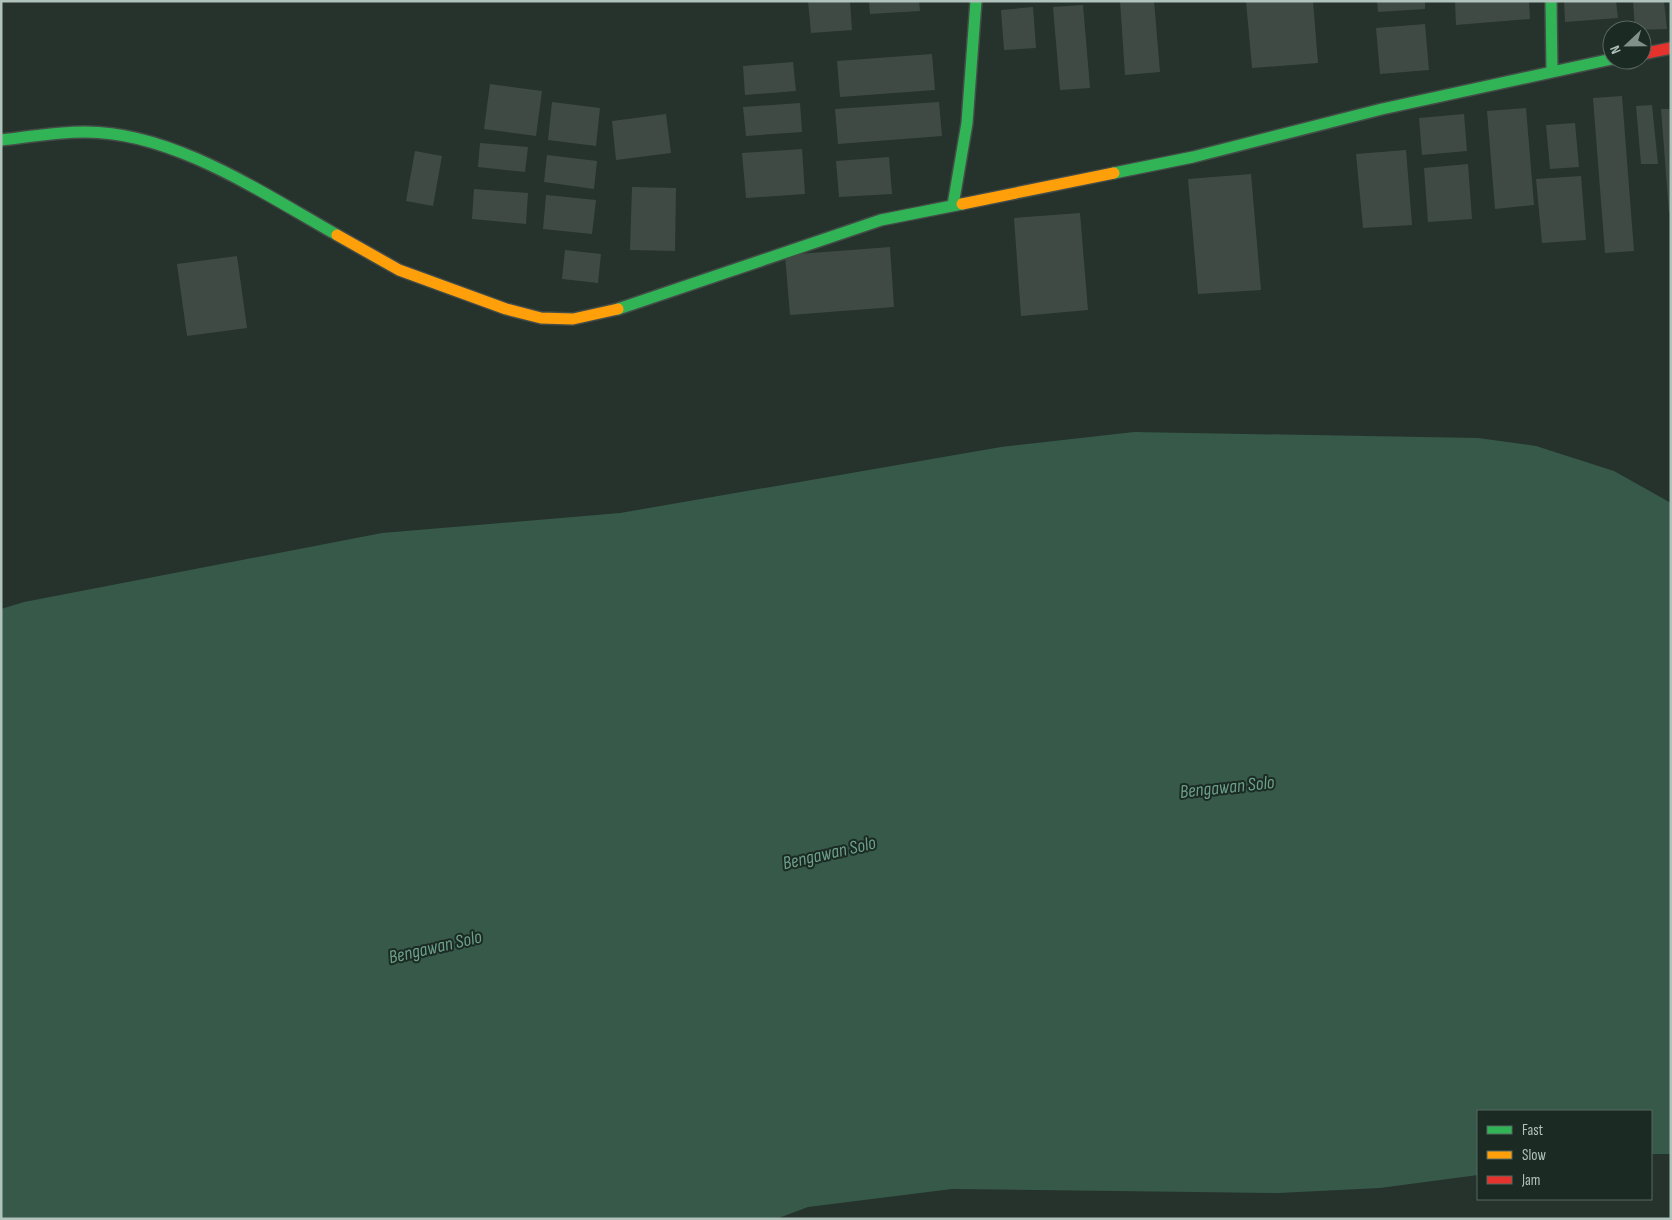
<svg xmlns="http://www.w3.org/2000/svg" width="1672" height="1220" font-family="'Sofia Sans Condensed',sans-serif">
<rect width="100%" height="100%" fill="#26322c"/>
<path fill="#36594a" d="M 1134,432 L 1478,438 L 1536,446 L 1614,471 L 1671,503 L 1671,1154 L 1651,1154 L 1651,1111 L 1478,1111 L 1478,1175 L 1380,1188 L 1279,1193 L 952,1189 L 808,1207 L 776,1219 L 1,1219 L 1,609 L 24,602 L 382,533 L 620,513 L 1001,447 Z"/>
<path fill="#404a45" d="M 808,1 L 850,1 L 852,30 L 811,33 Z
M 869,1 L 919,1 L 920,11 L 870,14 Z
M 1120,1 L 1154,1 L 1160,72 L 1125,75 Z
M 1246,1 L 1313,1 L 1318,63 L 1252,68 Z
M 1377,1 L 1425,1 L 1425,9 L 1378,12 Z
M 1455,1 L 1529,1 L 1530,19 L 1456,25 Z
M 1564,1 L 1616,1 L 1618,18 L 1565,22 Z
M 1633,1 L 1664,1 L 1667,29 L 1635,30 Z
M 1083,5 L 1090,88 L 1060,90 L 1053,7 Z
M 1033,7 L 1036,48 L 1004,50 L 1001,10 Z
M 1425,24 L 1429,70 L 1380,74 L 1376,28 Z
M 932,54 L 935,90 L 840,97 L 837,61 Z
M 793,62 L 796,91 L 745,95 L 743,66 Z
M 490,84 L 542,91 L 536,136 L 484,129 Z
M 1622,96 L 1634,251 L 1605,253 L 1593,98 Z
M 552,102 L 600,108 L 596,146 L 548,140 Z
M 939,102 L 942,136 L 838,144 L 835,109 Z
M 800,103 L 802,132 L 746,136 L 743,107 Z
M 1652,105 L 1658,164 L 1641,164 L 1636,106 Z
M 1526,108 L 1534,205 L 1495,209 L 1487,111 Z
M 1661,109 L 1671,109 L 1671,213 L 1669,213 Z
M 666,114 L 671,153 L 616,160 L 612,121 Z
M 1464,114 L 1467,151 L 1422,155 L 1419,118 Z
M 1575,123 L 1579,167 L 1550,169 L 1546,125 Z
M 480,143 L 528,147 L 525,172 L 478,167 Z
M 802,149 L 805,194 L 746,198 L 742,153 Z
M 1406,150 L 1412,225 L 1363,228 L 1356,154 Z
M 415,151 L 442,156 L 433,206 L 406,201 Z
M 547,155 L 597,161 L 594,189 L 544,182 Z
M 889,157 L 892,194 L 839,197 L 836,161 Z
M 1468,164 L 1472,219 L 1428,222 L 1424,168 Z
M 1251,174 L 1261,290 L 1198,294 L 1188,179 Z
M 1581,176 L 1586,240 L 1542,243 L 1536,179 Z
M 632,187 L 676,188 L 675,251 L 630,250 Z
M 474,189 L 528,193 L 526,224 L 472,219 Z
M 546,195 L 596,200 L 592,234 L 543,229 Z
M 1080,213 L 1088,310 L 1021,316 L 1014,218 Z
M 890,247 L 894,307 L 790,315 L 785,255 Z
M 565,250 L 601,254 L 598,283 L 562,279 Z
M 237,256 L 247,328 L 187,336 L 177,264 Z"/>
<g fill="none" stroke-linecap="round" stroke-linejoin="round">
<defs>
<path id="fast" d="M 1551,1 L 1552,72
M 1,140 C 28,137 57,132 84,132 C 172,131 264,194 337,235
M 1114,173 L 1193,157 L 1382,109 L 1612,59
M 953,205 L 967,123 L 976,1
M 618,309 L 881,220 L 962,204"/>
<path id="slow" d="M 962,204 L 1114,173
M 337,235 L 399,270 L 506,309 L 541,318 L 573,319 L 618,309"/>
<path id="jam" d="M 1642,54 L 1671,48"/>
</defs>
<use href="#fast" stroke="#444c48" stroke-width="14"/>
<use href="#slow" stroke="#444c48" stroke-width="14"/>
<use href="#jam" stroke="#444c48" stroke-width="14"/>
<use href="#fast" stroke="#30b455" stroke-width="11"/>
<use href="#slow" stroke="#ff9f0a" stroke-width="11"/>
<use href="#jam" stroke="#e5322d" stroke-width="11"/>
</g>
<g text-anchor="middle" stroke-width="4" stroke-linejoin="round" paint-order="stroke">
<g font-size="19" font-style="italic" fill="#6c9f89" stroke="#1b2b24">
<text transform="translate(1227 786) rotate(-6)" y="7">Bengawan Solo</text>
<text transform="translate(829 852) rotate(-13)" y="7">Bengawan Solo</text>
<text transform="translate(435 946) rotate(-13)" y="7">Bengawan Solo</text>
</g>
</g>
<rect width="1672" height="1220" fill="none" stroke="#b0c3bc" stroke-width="5"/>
<rect x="1477" y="1110" width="175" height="90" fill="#1b2b24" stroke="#576861"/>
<rect x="1487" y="1126" width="25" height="8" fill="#30b455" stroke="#576861"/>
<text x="1522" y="1135" font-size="15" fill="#b0c3bc">Fast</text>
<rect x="1487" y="1151" width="25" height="8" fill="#ff9f0a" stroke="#576861"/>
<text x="1522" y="1160" font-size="15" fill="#b0c3bc">Slow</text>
<rect x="1487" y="1176" width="25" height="8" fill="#e5322d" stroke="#576861"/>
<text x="1522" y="1185" font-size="15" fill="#b0c3bc">Jam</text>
<g transform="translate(1627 45) rotate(248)"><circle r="24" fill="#1b2b24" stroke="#576861"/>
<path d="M0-4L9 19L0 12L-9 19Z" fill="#80908a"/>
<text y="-8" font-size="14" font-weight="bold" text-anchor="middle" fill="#b0c3bc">N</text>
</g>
</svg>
